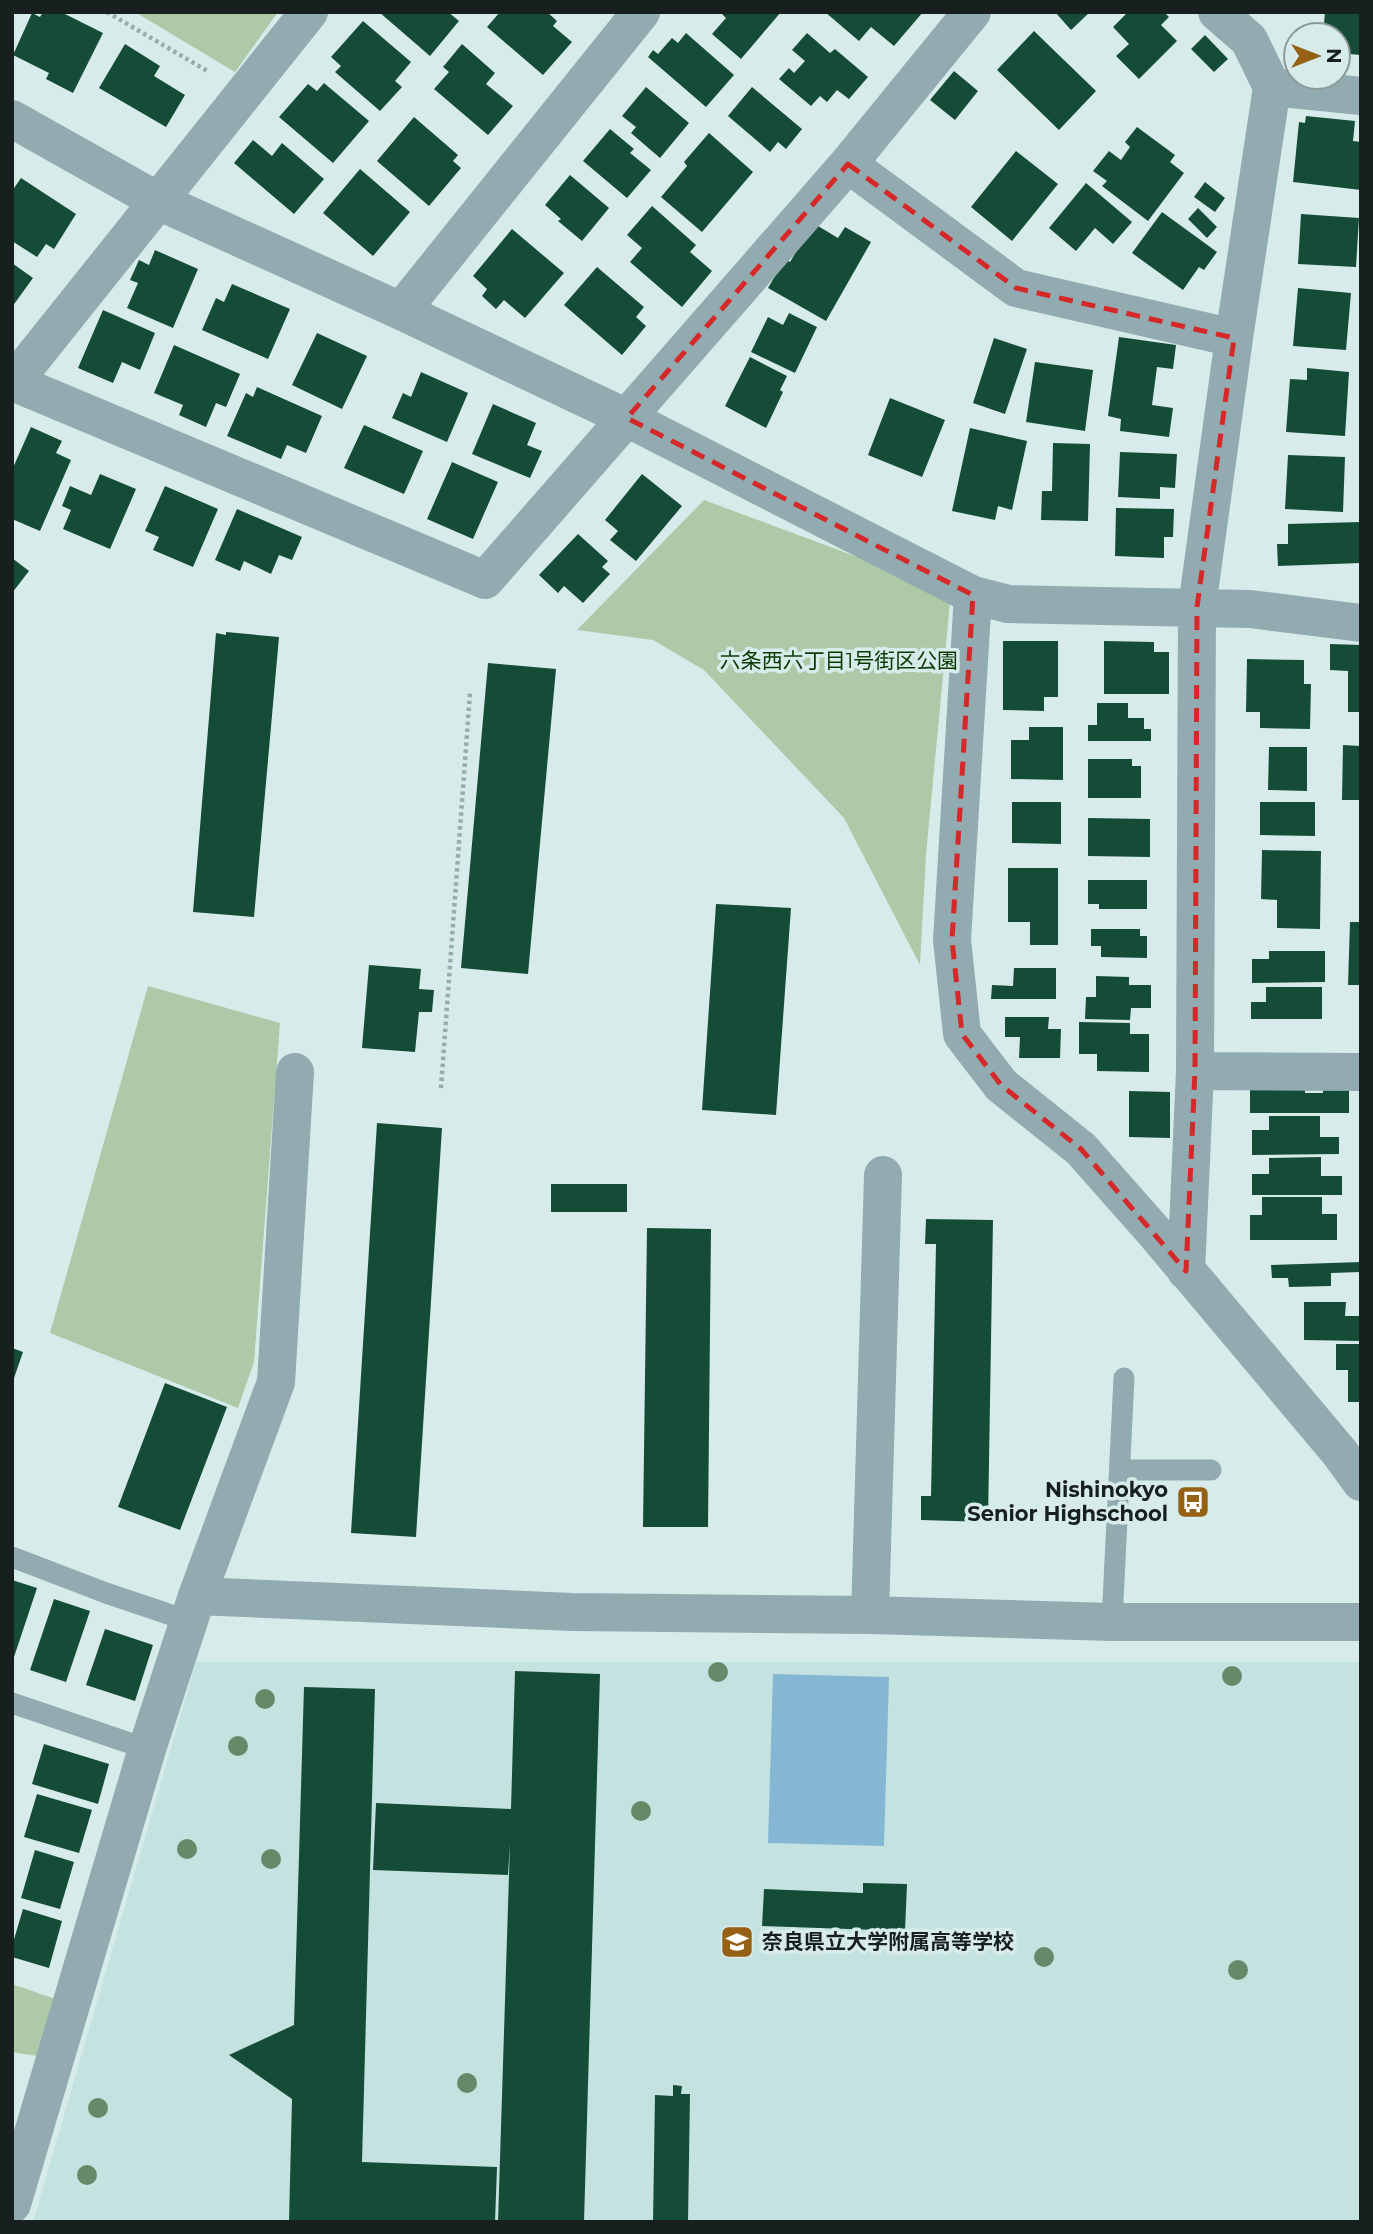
<svg xmlns="http://www.w3.org/2000/svg" width="1373" height="2234" font-family="Montserrat,'Noto Sans JP',sans-serif">
<rect width="100%" height="100%" fill="#d7ecea"/>
<path fill="#c4e3e0" d="M 196,1662 L 1361,1662 L 1361,2222 L 33,2222 Z"/>
<path fill="#adc9a8" d="M 135,12 L 278,12 L 235,72 Z
M 704,500 L 951,592 L 926,855 L 920,965 L 844,818 L 704,670 L 653,640 L 577,630 Z
M 148,986 L 280,1023 L 254,1362 L 238,1408 L 50,1333 Z
M 12,1984 L 61,2001 L 43,2057 L 12,2052 Z"/>
<path fill="#85b7d4" d="M 773,1674 L 889,1677 L 884,1846 L 768,1843 Z"/>
<path fill="#154c37" d="M 43,12 L 61,12 L 103,33 L 73,93 L 46,79 L 49,73 L 13,55 L 32,13 L 40,17 Z
M 379,12 L 448,12 L 459,21 L 430,56 Z
M 500,12 L 547,12 L 557,21 L 553,26 L 572,42 L 543,75 L 487,27 Z
M 720,12 L 781,12 L 741,59 L 712,34 L 726,18 Z
M 825,12 L 923,12 L 894,46 L 871,27 L 859,41 Z
M 1055,12 L 1090,12 L 1071,30 Z
M 1128,12 L 1164,12 L 1169,17 L 1161,25 L 1177,41 L 1139,79 L 1116,56 L 1129,44 L 1113,27 Z
M 1325,12 L 1361,12 L 1361,55 L 1338,53 L 1338,35 L 1323,35 Z
M 363,21 L 411,62 L 395,81 L 402,87 L 380,111 L 335,72 L 341,66 L 331,57 Z
M 1034,31 L 1096,91 L 1059,130 L 997,70 Z
M 686,33 L 734,75 L 706,107 L 648,57 L 653,50 L 658,54 L 672,38 L 678,43 Z
M 807,33 L 830,53 L 835,49 L 868,77 L 849,99 L 837,90 L 827,102 L 820,96 L 811,106 L 779,79 L 789,68 L 794,73 L 805,61 L 792,50 Z
M 1205,35 L 1228,59 L 1214,72 L 1191,49 Z
M 125,44 L 160,66 L 154,76 L 185,95 L 166,127 L 99,88 Z
M 462,44 L 495,73 L 486,84 L 513,106 L 488,135 L 434,89 L 449,72 L 443,67 Z
M 954,71 L 978,91 L 955,120 L 930,100 Z
M 324,83 L 369,121 L 333,163 L 279,117 L 308,84 L 317,91 Z
M 646,87 L 689,123 L 660,158 L 631,133 L 636,127 L 622,116 Z
M 752,87 L 802,129 L 786,149 L 778,142 L 770,152 L 728,116 Z
M 1306,116 L 1355,121 L 1353,141 L 1361,142 L 1361,190 L 1293,182 L 1299,122 L 1305,123 Z
M 414,117 L 458,155 L 453,161 L 461,168 L 429,206 L 377,161 Z
M 1137,127 L 1175,155 L 1170,162 L 1184,173 L 1148,221 L 1102,186 L 1107,181 L 1093,171 L 1109,151 L 1121,160 L 1130,147 L 1125,142 Z
M 610,129 L 634,149 L 630,153 L 651,170 L 627,198 L 583,161 Z
M 709,133 L 753,172 L 702,232 L 661,197 L 687,166 L 684,162 Z
M 253,140 L 272,156 L 282,143 L 324,179 L 294,214 L 234,163 Z
M 1016,151 L 1058,184 L 1012,241 L 971,207 Z
M 360,169 L 410,212 L 373,256 L 323,213 Z
M 570,175 L 609,208 L 582,241 L 558,221 L 561,219 L 545,205 Z
M 21,178 L 76,214 L 54,249 L 46,244 L 37,257 L 12,241 L 12,191 Z
M 1205,182 L 1225,198 L 1215,212 L 1194,197 Z
M 1086,183 L 1132,222 L 1113,244 L 1095,228 L 1076,251 L 1049,228 Z
M 652,206 L 696,245 L 690,252 L 712,271 L 682,307 L 630,262 L 642,248 L 627,235 Z
M 1198,208 L 1217,227 L 1207,238 L 1188,219 Z
M 1162,212 L 1217,252 L 1204,270 L 1199,267 L 1183,290 L 1132,253 Z
M 1301,214 L 1359,218 L 1356,267 L 1298,264 Z
M 813,223 L 838,238 L 845,227 L 871,242 L 826,321 L 768,288 L 785,259 L 790,262 Z
M 512,229 L 564,273 L 525,318 L 504,300 L 496,309 L 482,296 L 487,289 L 473,276 Z
M 155,250 L 198,269 L 173,328 L 127,308 L 138,283 L 130,280 L 139,260 L 149,265 Z
M 12,263 L 33,278 L 12,307 Z
M 597,267 L 644,307 L 636,317 L 646,326 L 622,355 L 564,305 Z
M 232,284 L 290,309 L 268,359 L 202,330 L 216,298 L 224,302 Z
M 1298,288 L 1351,293 L 1346,350 L 1293,346 Z
M 103,310 L 155,333 L 140,370 L 122,362 L 113,383 L 78,368 Z
M 789,313 L 817,327 L 795,373 L 751,352 L 768,317 L 783,325 Z
M 317,333 L 367,356 L 342,409 L 292,385 Z
M 1119,337 L 1176,345 L 1173,369 L 1157,367 L 1152,405 L 1173,408 L 1169,437 L 1120,431 L 1121,419 L 1108,416 Z
M 994,338 L 1027,349 L 1005,414 L 973,403 Z
M 174,345 L 240,374 L 226,407 L 216,403 L 206,427 L 179,415 L 183,405 L 154,393 Z
M 750,357 L 787,376 L 780,390 L 783,392 L 766,428 L 725,406 Z
M 1035,362 L 1093,370 L 1085,431 L 1026,422 Z
M 1307,368 L 1349,372 L 1345,436 L 1286,432 L 1290,379 L 1307,380 Z
M 421,372 L 468,393 L 447,442 L 392,418 L 403,393 L 411,397 Z
M 257,387 L 322,416 L 306,453 L 287,445 L 281,459 L 227,436 L 246,393 L 253,397 Z
M 890,398 L 945,420 L 922,477 L 868,455 Z
M 493,404 L 536,423 L 527,445 L 542,451 L 530,478 L 472,454 Z
M 364,425 L 423,451 L 404,494 L 344,468 Z
M 31,427 L 62,441 L 56,453 L 71,460 L 40,531 L 12,519 L 12,470 Z
M 970,428 L 1027,441 L 1012,510 L 998,506 L 995,520 L 952,511 Z
M 1053,443 L 1090,444 L 1088,521 L 1041,520 L 1042,491 L 1052,491 Z
M 1120,452 L 1177,454 L 1175,488 L 1160,487 L 1160,499 L 1118,497 Z
M 1288,455 L 1345,457 L 1343,512 L 1285,509 Z
M 452,462 L 498,482 L 473,539 L 427,519 Z
M 100,474 L 136,489 L 110,549 L 63,529 L 71,510 L 62,506 L 70,486 L 91,495 Z
M 642,474 L 682,506 L 636,561 L 610,540 L 618,531 L 605,520 Z
M 165,486 L 218,509 L 193,567 L 153,550 L 159,537 L 145,531 Z
M 1116,508 L 1174,509 L 1173,537 L 1164,537 L 1164,558 L 1115,556 Z
M 237,509 L 302,537 L 292,560 L 279,555 L 271,574 L 244,561 L 240,571 L 215,560 Z
M 1361,522 L 1361,563 L 1278,566 L 1277,544 L 1288,544 L 1288,524 Z
M 578,534 L 608,561 L 602,567 L 610,574 L 583,603 L 564,586 L 558,593 L 539,575 Z
M 12,558 L 29,571 L 12,593 Z
M 226,632 L 279,637 L 254,917 L 193,912 L 216,633 L 226,635 Z
M 1003,641 L 1058,641 L 1058,697 L 1044,697 L 1044,711 L 1003,710 Z
M 1104,641 L 1154,642 L 1154,652 L 1169,652 L 1169,694 L 1104,694 Z
M 1330,644 L 1361,645 L 1361,712 L 1348,712 L 1348,671 L 1330,670 Z
M 1247,659 L 1304,660 L 1304,684 L 1311,684 L 1310,729 L 1260,728 L 1260,712 L 1246,712 Z
M 488,663 L 556,669 L 528,974 L 461,968 Z
M 1097,703 L 1128,703 L 1128,718 L 1144,718 L 1144,729 L 1151,729 L 1151,741 L 1088,741 L 1088,725 L 1097,725 Z
M 1029,727 L 1063,727 L 1063,780 L 1011,779 L 1011,740 L 1029,740 Z
M 1343,745 L 1361,746 L 1361,800 L 1342,800 Z
M 1269,747 L 1307,747 L 1307,791 L 1268,790 Z
M 1088,759 L 1132,759 L 1132,766 L 1141,766 L 1141,798 L 1088,798 Z
M 1012,802 L 1061,802 L 1061,844 L 1012,843 Z
M 1260,802 L 1315,802 L 1315,836 L 1260,835 Z
M 1088,818 L 1150,819 L 1150,857 L 1088,856 Z
M 1262,850 L 1321,851 L 1320,929 L 1277,928 L 1277,900 L 1261,899 Z
M 1008,868 L 1058,868 L 1058,945 L 1030,945 L 1030,922 L 1008,922 Z
M 1088,880 L 1147,880 L 1147,909 L 1099,909 L 1099,904 L 1088,904 Z
M 716,904 L 791,908 L 776,1115 L 702,1110 Z
M 1350,922 L 1361,922 L 1361,985 L 1348,985 Z
M 1091,929 L 1140,929 L 1140,936 L 1147,936 L 1147,958 L 1101,957 L 1101,946 L 1091,946 Z
M 1269,951 L 1325,951 L 1325,982 L 1252,983 L 1252,959 L 1269,959 Z
M 369,965 L 421,969 L 419,989 L 434,990 L 432,1012 L 419,1012 L 415,1052 L 362,1048 Z
M 1014,968 L 1056,968 L 1056,999 L 991,999 L 992,985 L 1013,986 Z
M 1096,976 L 1129,977 L 1129,985 L 1151,985 L 1151,1008 L 1131,1008 L 1130,1020 L 1085,1019 L 1086,997 L 1096,997 Z
M 1266,987 L 1322,987 L 1322,1019 L 1251,1019 L 1251,1002 L 1266,1002 Z
M 1005,1017 L 1049,1017 L 1048,1029 L 1061,1029 L 1060,1058 L 1019,1058 L 1020,1037 L 1005,1037 Z
M 1079,1022 L 1130,1023 L 1130,1034 L 1149,1034 L 1149,1072 L 1097,1071 L 1097,1054 L 1079,1054 Z
M 1305,1081 L 1305,1093 L 1323,1093 L 1323,1088 L 1349,1088 L 1349,1113 L 1250,1113 L 1250,1090 Z
M 1129,1091 L 1170,1092 L 1170,1138 L 1129,1137 Z
M 1269,1116 L 1320,1116 L 1320,1137 L 1339,1137 L 1339,1154 L 1252,1155 L 1252,1130 L 1269,1130 Z
M 377,1123 L 442,1128 L 416,1537 L 351,1533 Z
M 1321,1157 L 1321,1176 L 1342,1176 L 1342,1195 L 1252,1195 L 1252,1174 L 1269,1174 L 1269,1158 Z
M 551,1184 L 627,1184 L 627,1212 L 551,1212 Z
M 1262,1197 L 1322,1197 L 1322,1214 L 1337,1214 L 1337,1240 L 1250,1240 L 1250,1215 L 1262,1215 Z
M 926,1219 L 993,1220 L 988,1522 L 921,1520 L 921,1496 L 931,1496 L 936,1244 L 925,1244 Z
M 647,1228 L 711,1229 L 708,1527 L 643,1527 Z
M 1361,1262 L 1361,1272 L 1331,1273 L 1331,1286 L 1289,1287 L 1288,1278 L 1272,1278 L 1271,1265 Z
M 1304,1302 L 1346,1302 L 1345,1316 L 1361,1316 L 1361,1341 L 1304,1340 Z
M 1336,1344 L 1361,1344 L 1361,1402 L 1348,1402 L 1348,1370 L 1336,1370 Z
M 12,1348 L 23,1352 L 13,1381 L 12,1381 Z
M 165,1383 L 227,1407 L 180,1530 L 118,1507 Z
M 12,1580 L 37,1588 L 13,1660 L 12,1660 Z
M 54,1599 L 90,1611 L 66,1682 L 30,1670 Z
M 105,1629 L 153,1645 L 135,1701 L 86,1685 Z
M 515,1671 L 600,1674 L 584,2222 L 498,2222 L 510,1843 L 508,1875 L 373,1870 L 376,1803 L 511,1809 Z
M 304,1687 L 375,1689 L 362,2162 L 497,2167 L 495,2222 L 289,2222 L 292,2099 L 229,2055 L 294,2025 Z
M 44,1744 L 109,1764 L 98,1804 L 32,1784 Z
M 37,1794 L 92,1810 L 79,1853 L 24,1837 Z
M 35,1850 L 74,1862 L 60,1909 L 21,1898 Z
M 863,1883 L 907,1884 L 905,1931 L 762,1926 L 764,1889 L 863,1893 Z
M 23,1909 L 62,1921 L 49,1968 L 12,1957 L 12,1946 Z
M 673,2085 L 682,2086 L 681,2094 L 690,2094 L 688,2222 L 653,2222 L 655,2095 L 673,2096 Z"/>
<g fill="none" stroke-linecap="round" stroke-linejoin="round">
<path stroke="#9aaba9" stroke-width="4.5" stroke-dasharray="3.5 3.5" stroke-linecap="butt" d="M 107,12 L 209,72
M 441,1088 L 470,693"/>
<path stroke="#91abb0" stroke-width="21" d="M 1120,1470 L 1211,1470
M 12,1557 L 106,1593 L 189,1621
M 1112,1622 L 1124,1378
M 12,1703 L 147,1749"/>
<path stroke="#91abb0" stroke-width="38" d="M 1217,12 L 1249,40 L 1272,87 L 1361,96
M 12,119 L 158,201 L 401,311 L 627,418 L 973,595 L 1008,604 L 1250,609 L 1361,623
M 848,164 L 1016,288 L 1234,338
M 401,311 L 641,12
M 15,383 L 485,580 L 848,164 L 972,12
M 12,384 L 309,12
M 973,595 L 952,940 L 962,1034 L 1001,1085 L 1081,1149 L 1157,1235 L 1340,1453 L 1361,1482
M 1195,1071 L 1361,1072
M 1186,1271 L 1195,1071 L 1197,607 L 1234,338 L 1272,87
M 197,1596 L 572,1612 L 870,1615 L 1112,1622 L 1361,1622
M 870,1615 L 883,1175
M 12,2204 L 147,1749 L 197,1596 L 276,1382 L 295,1072"/>
</g>
<g fill="#658a6a">
<circle cx="718" cy="1672" r="10"/>
<circle cx="1232" cy="1676" r="10"/>
<circle cx="265" cy="1699" r="10"/>
<circle cx="238" cy="1746" r="10"/>
<circle cx="641" cy="1811" r="10"/>
<circle cx="187" cy="1849" r="10"/>
<circle cx="271" cy="1859" r="10"/>
<circle cx="1044" cy="1957" r="10"/>
<circle cx="1238" cy="1970" r="10"/>
<circle cx="467" cy="2083" r="10"/>
<circle cx="98" cy="2108" r="10"/>
<circle cx="87" cy="2175" r="10"/>
</g>
<path fill="none" stroke="#d62828" stroke-width="5" stroke-dasharray="14 9" stroke-linejoin="round" d="M 848,164 L 1016,288 L 1234,338 L 1197,607 L 1195,1071 L 1186,1271 L 1081,1149 L 1001,1085 L 962,1034 L 952,940 L 973,595 L 627,418 Z"/>
<defs>
<symbol id="bus-square" viewBox="-11 -11 22 22"><rect x="-9" y="-9" width="18" height="18" rx="4" fill="#956215" stroke="#d7ecea"/><path d="M-5-6H5V4H4V6H2V4H-2V6H-4V4H-5ZM-3.5-4V0h7V-4ZM-3.5 1.2v1.5H-2V1.2ZM2 1.2v1.5H3.5V1.2Z" fill="#fff"/></symbol>
<symbol id="school-square" viewBox="-11 -11 22 22"><rect x="-9" y="-9" width="18" height="18" rx="4" fill="#956215" stroke="#d7ecea"/><path d="M0-5L7-2L0 1L-7-2ZM-4 1L0 2.5L4 1V4Q0 6-4 4Z" fill="#fff"/></symbol>
</defs>
<g fill-rule="evenodd">
<use href="#bus-square" x="1174" y="1483" width="38" height="38"/>
<use href="#school-square" x="718" y="1923" width="38" height="38"/>
</g>
<g text-anchor="middle" stroke-width="7" stroke-linejoin="round" paint-order="stroke">
<g font-size="21" fill="#083902" stroke="#d7ecea">
<text x="839" y="668">六条西六丁目1号街区公園</text>
</g>
<g font-size="21" font-weight="bold" fill="#18201f" stroke="#d7ecea" text-anchor="end">
<text x="1168" y="1497">Nishinokyo<tspan x="1168" dy="24">Senior Highschool</tspan></text>
<text x="762" y="1949" text-anchor="start">奈良県立大学附属高等学校</text>
</g>
</g>
<rect width="1373" height="2234" fill="none" stroke="#18201f" stroke-width="28"/>
<g transform="translate(1317 56) rotate(90)"><circle r="33" fill="#d7ecea" stroke="#8b9a99" stroke-width="2"/>
<path d="M0-5L12 26L0 18L-12 26Z" fill="#956215"/>
<text y="-10" font-size="19" font-weight="bold" text-anchor="middle" fill="#18201f">N</text>
</g>
</svg>
